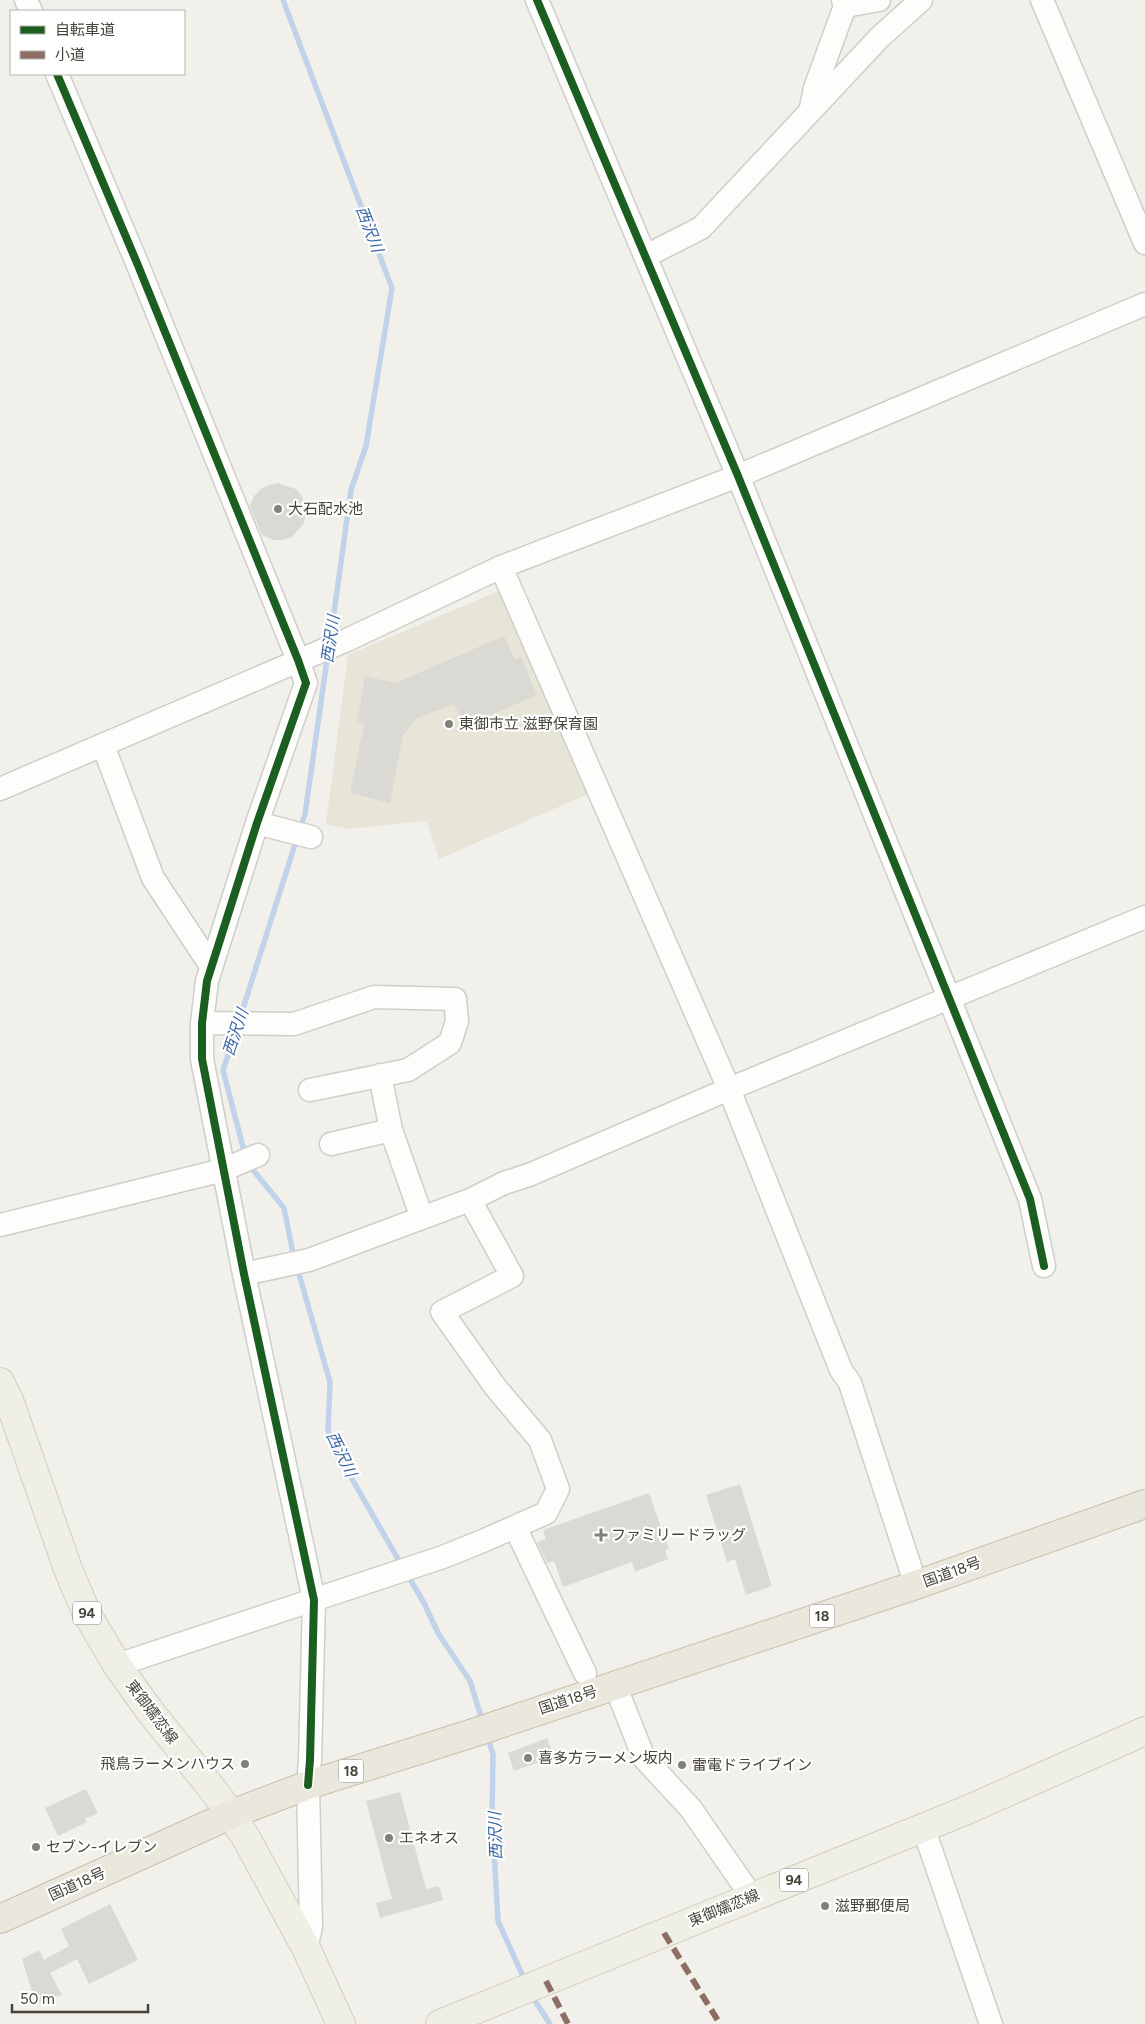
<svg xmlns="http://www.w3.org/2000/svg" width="1145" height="2024" font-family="Figtree,'Noto Sans JP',sans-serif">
<rect width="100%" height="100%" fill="#f1f0eb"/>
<path fill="#e6e5d8" d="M 501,590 L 588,794 L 439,859 L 427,821 L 348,829 L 326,824 L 348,655 Z"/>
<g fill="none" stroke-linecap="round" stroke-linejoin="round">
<path stroke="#c1d3ea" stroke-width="5.5" d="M 283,0 L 392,288 L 366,446 L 351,490 L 330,642
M 300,829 L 305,814 L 328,653
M 240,1018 L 297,838
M 237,1029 L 223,1070 L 245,1155
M 249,1165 L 284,1208 L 294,1258
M 297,1267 L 330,1382 L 328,1431 L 348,1472 L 402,1566
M 407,1574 L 424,1603 L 438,1633 L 470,1681 L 483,1723
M 487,1736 L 493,1754 L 492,1816 L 498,1921 L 526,1983
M 532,1996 L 550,2024"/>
</g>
<path fill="#dad9d4" d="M 278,483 L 296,489 L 302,496 L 305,505 L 306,514 L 304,523 L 292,537 L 283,540 L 273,540 L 262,535 L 250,506 L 254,496 L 261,489 L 269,485 Z
M 504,636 L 515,659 L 521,657 L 537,695 L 465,726 L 454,704 L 417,718 L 403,735 L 390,803 L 350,793 L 364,724 L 357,722 L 365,676 L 395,683 Z
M 740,1484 L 772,1586 L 746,1595 L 735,1559 L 727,1562 L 706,1495 Z
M 649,1493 L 669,1549 L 665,1550 L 668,1559 L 635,1572 L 632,1562 L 563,1587 L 554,1561 L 547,1563 L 537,1542 L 546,1539 L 543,1530 Z
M 547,1738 L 554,1757 L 514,1771 L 508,1753 Z
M 86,1789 L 98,1813 L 85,1819 L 87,1822 L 58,1836 L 45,1808 Z
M 400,1792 L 426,1889 L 439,1886 L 443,1900 L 380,1918 L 376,1903 L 392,1899 L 366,1801 Z
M 110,1904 L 138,1960 L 89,1984 L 77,1959 L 50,1973 L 62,1995 L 36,2004 L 22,1959 L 39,1950 L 44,1960 L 69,1946 L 61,1929 Z"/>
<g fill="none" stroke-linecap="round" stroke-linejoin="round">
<defs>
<path id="minor" d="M 26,0 L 31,11
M 537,0 L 738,476 L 949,998 L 1030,1199 L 1044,1266
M 1042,0 L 1145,243
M 845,6 L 879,0
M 57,74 L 137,263 L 298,660 L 306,683 L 257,823 L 207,981 L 202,1023 L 202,1059 L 244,1274 L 314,1600 L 310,1760 L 308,1785 L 311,1927 L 306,1948
M 811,108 L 815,88 L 845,6 L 843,0
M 646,256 L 701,228 L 879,38 L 921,0
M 501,567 L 729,1089 L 841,1370 L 850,1383 L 916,1585
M 103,745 L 153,878 L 211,966
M 0,789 L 347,640 L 501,567 L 738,476 L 1145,304
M 257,823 L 311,837
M 202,1023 L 294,1024 L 374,997 L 455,999 L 457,1021 L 450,1043 L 408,1070 L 310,1090
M 380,1075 L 391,1130 L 422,1218
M 331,1144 L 391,1130
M 0,1225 L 223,1170 L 258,1155
M 244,1274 L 309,1260 L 470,1200 L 504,1183 L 529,1175 L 729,1089 L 1145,917
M 515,1527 L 585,1673
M 117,1665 L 443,1557 L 485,1540 L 546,1513 L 558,1489 L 540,1440 L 496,1388 L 442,1312 L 512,1276 L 470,1200
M 615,1685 L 644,1758 L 691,1809 L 752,1897
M 923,1827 L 991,2024"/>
<path id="major" d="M 0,1382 L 9,1400 L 68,1569 L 87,1614 L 117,1665 L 149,1710 L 217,1795 L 245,1836 L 306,1948 L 341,2024
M 440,2024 L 967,1810 L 1145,1731"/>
<path id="highway" d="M 0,1919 L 232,1814 L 308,1785 L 473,1733 L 916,1585 L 1145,1504"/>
</defs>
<use href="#minor" stroke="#cfcec9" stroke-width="25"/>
<use href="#major" stroke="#d1cebb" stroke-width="30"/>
<use href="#highway" stroke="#c6c0aa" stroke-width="30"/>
<use href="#minor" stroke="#fdfdfc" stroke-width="22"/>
<use href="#major" stroke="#f0efe6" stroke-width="28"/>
<use href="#highway" stroke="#eae8dc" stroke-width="28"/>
<path stroke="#8d6e63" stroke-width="6" stroke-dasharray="12 6" stroke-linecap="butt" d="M 664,1933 L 720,2024
M 546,1981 L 568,2024"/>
<defs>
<path id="cycleway" d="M 537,0 L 738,476 L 949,998 L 1030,1199 L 1044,1266
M 57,74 L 137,263 L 298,660 L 306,683 L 257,823 L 207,981 L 202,1023 L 202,1059 L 244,1274 L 314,1600 L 310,1760 L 308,1785"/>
</defs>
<use href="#cycleway" stroke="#fff" stroke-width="11"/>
<use href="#cycleway" stroke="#1b5e20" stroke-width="8"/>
</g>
<g fill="#828077" stroke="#fff" stroke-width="2">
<circle cx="278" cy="509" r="5"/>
<circle cx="449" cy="724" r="5"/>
<path d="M598.5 1527.5h5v5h5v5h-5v5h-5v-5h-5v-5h5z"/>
<circle cx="528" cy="1758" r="5"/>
<circle cx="245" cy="1764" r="5"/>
<circle cx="682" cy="1765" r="5"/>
<circle cx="389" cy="1838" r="5"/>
<circle cx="36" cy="1847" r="5"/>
<circle cx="825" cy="1906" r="5"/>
</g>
<g text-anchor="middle" stroke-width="4.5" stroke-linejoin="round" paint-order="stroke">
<g fill="#fff" stroke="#7e7b74" stroke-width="1">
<rect x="73" y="1601.5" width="28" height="23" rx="4"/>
<rect x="809.5" y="1604.5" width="25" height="23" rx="4"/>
<rect x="338.5" y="1759.5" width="25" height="23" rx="4"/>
<rect x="780" y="1868.5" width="28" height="23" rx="4"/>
</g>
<g font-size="14" font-weight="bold" fill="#464338">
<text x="87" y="1618">94</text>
<text x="822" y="1621">18</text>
<text x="351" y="1776">18</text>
<text x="794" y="1885">94</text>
</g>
<g font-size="15" fill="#464338" stroke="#fff" text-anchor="start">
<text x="288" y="514">大石配水池</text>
<text x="459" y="729">東御市立 滋野保育園</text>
<text x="611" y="1540">ファミリードラッグ</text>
<text x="538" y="1763">喜多方ラーメン坂内</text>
<text x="235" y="1769" text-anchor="end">飛鳥ラーメンハウス</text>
<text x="692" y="1770">雷電ドライブイン</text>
<text x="399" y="1843">エネオス</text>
<text x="46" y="1852">セブン-イレブン</text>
<text x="835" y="1911">滋野郵便局</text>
</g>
<g font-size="15" fill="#464338" stroke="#fff">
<text transform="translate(952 1572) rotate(-20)" y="5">国道18号</text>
<text transform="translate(568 1700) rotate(-18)" y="5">国道18号</text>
<text transform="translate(152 1712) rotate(53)" y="5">東御嬬恋線</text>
<text transform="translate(77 1884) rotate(-24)" y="5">国道18号</text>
<text transform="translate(724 1908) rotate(-22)" y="5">東御嬬恋線</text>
</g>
<g font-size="16" font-style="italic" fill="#3d68a7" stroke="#fff">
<text transform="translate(370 229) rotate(69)" y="6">西沢川</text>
<text transform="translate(330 639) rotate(-82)" y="6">西沢川</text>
<text transform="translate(235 1032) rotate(-72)" y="6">西沢川</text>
<text transform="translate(342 1454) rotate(64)" y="6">西沢川</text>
<text transform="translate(495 1836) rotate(-92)" y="6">西沢川</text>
</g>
</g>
<rect x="10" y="10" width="175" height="65" fill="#ffffff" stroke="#b5b4af"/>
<rect x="20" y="26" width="25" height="8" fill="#1b5e20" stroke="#b5b4af"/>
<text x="55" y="35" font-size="15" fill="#464338">自転車道</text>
<rect x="20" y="51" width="25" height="8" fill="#8d6e63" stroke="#b5b4af"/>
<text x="55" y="60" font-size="15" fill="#464338">小道</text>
<path d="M12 2004v8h136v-8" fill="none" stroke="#464338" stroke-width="2.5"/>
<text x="20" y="2004" font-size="15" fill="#464338" stroke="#ffffff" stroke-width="4" paint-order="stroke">50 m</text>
</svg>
